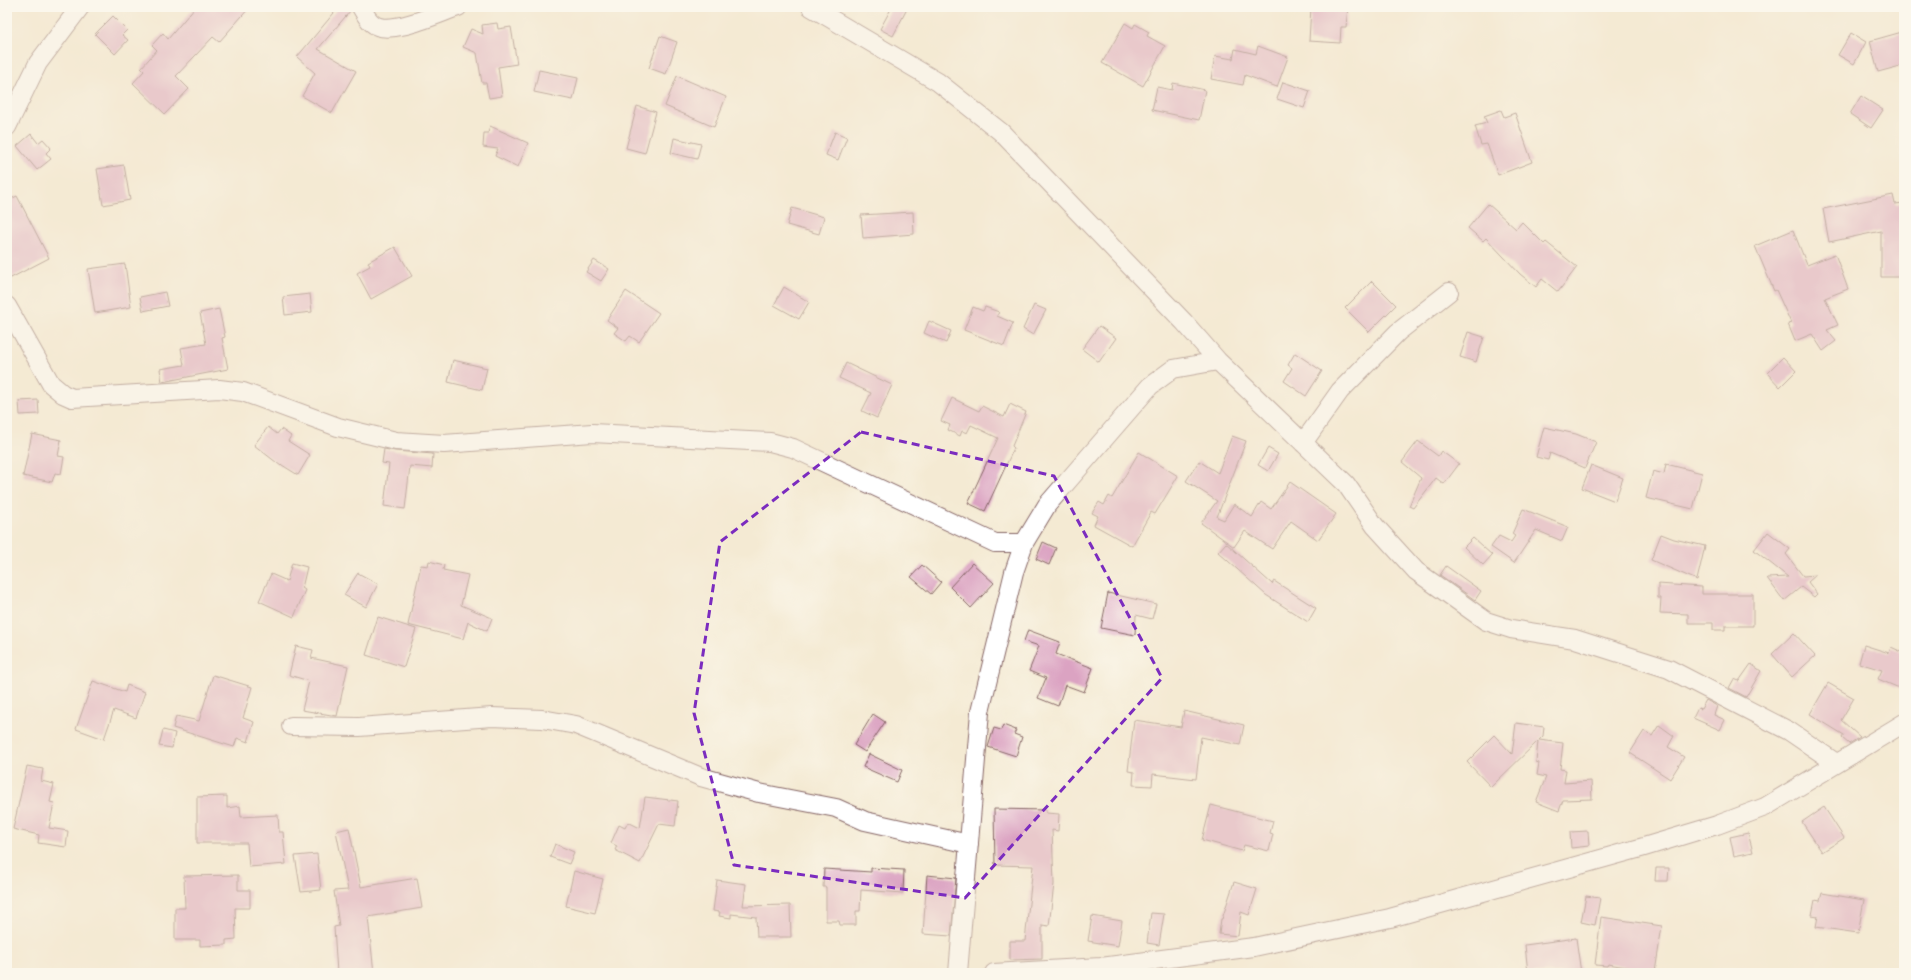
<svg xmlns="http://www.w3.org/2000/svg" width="1911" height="980" font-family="'Shantell Sans',sans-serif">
<rect width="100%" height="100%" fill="#fbf7ec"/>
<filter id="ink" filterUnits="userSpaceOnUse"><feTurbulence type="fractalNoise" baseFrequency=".025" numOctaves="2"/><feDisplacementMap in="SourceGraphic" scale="8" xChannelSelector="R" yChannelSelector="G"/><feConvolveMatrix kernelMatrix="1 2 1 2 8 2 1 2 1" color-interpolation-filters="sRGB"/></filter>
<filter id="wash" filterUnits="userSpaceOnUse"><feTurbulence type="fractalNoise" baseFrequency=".012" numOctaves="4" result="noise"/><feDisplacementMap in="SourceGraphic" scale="16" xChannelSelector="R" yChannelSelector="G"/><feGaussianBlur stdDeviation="0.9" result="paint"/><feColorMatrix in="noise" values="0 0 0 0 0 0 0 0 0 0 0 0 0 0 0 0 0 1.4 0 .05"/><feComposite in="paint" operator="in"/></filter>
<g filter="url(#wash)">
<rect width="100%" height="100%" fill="#f4ead3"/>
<g id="blocks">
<path fill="#dba3c2" d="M 195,7 L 250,7 L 219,42 L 213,37 L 176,76 L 189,89 L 165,114 L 133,83 L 144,71 L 141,68 L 157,50 L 152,45 L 163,33 L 168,39 Z
M 339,7 L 351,7 L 351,10 L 318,49 L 356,71 L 332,113 L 302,96 L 315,73 L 297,57 Z
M 892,7 L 908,7 L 893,36 L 880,29 Z
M 1311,7 L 1348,7 L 1346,27 L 1341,27 L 1340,43 L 1309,41 Z
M 113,16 L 127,30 L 122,35 L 128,40 L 115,54 L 95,34 Z
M 497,23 L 498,29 L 511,27 L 517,64 L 498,67 L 502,96 L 489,98 L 486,83 L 482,83 L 477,53 L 463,47 L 471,29 L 483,34 L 482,25 Z
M 1125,23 L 1133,28 L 1135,24 L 1149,32 L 1147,36 L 1165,46 L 1143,86 L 1102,63 Z
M 1902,32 L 1904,65 L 1878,72 L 1870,41 Z
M 1851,33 L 1866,42 L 1854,64 L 1838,55 Z
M 660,36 L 677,42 L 666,74 L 649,68 Z
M 1258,46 L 1288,57 L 1277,87 L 1245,75 L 1243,85 L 1211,79 L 1215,56 L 1233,59 L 1235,49 L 1256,54 Z
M 539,70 L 578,78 L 573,100 L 534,92 Z
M 677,76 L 726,97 L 714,127 L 665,106 Z
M 1283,82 L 1310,91 L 1304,108 L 1277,99 Z
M 1173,83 L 1205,90 L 1199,120 L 1152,110 L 1157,87 L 1172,90 Z
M 1861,96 L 1883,110 L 1871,128 L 1850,114 Z
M 637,106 L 656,112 L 645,153 L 626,148 Z
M 1501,110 L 1504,117 L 1515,113 L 1532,162 L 1498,175 L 1487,144 L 1481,145 L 1475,126 L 1487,123 L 1484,116 Z
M 490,126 L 528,143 L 518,167 L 495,156 L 498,149 L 483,147 L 484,133 L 488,133 Z
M 835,132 L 847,137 L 838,160 L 826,155 Z
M 31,134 L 38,143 L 43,139 L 51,148 L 46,153 L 51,159 L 37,170 L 17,146 Z
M 674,138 L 701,144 L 697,159 L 671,153 Z
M 124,165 L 130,200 L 103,205 L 97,169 Z
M 1893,195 L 1895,204 L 1904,203 L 1904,277 L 1881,277 L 1881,231 L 1829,242 L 1823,209 Z
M 17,196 L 49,258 L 7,280 L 7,201 Z
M 1488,204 L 1516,229 L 1522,222 L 1544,244 L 1546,242 L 1577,267 L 1558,292 L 1542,279 L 1536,287 L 1520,274 L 1486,238 L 1483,241 L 1468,228 Z
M 792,208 L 824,217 L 819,234 L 787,225 Z
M 913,212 L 914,234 L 863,238 L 861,215 Z
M 1793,230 L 1807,265 L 1835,254 L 1848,289 L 1825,298 L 1838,325 L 1827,330 L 1836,341 L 1823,351 L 1812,334 L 1795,341 L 1788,324 L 1791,323 L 1776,290 L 1774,291 L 1755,246 Z
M 395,247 L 412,276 L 371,299 L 357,273 L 370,266 L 368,262 Z
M 594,260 L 609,269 L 601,281 L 586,272 Z
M 125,264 L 131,307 L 95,313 L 88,269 Z
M 1372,281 L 1396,305 L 1369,332 L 1345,308 Z
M 784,287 L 809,302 L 799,319 L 774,305 Z
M 626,291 L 659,313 L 639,342 L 630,336 L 626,341 L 614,333 L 618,328 L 607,320 Z
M 165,292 L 168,306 L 143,311 L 140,297 Z
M 310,294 L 312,312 L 285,315 L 283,297 Z
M 1034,305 L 1046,310 L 1033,335 L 1023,329 Z
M 973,307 L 983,311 L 985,307 L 999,312 L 997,316 L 1013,323 L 1004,346 L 964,330 Z
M 219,309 L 225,337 L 222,338 L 228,369 L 162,382 L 160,369 L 184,365 L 181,348 L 206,344 L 200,313 Z
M 929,321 L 951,331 L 946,343 L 924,333 Z
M 1099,326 L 1116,338 L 1099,362 L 1082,349 Z
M 1468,332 L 1484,337 L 1476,362 L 1460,357 Z
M 1295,353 L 1322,371 L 1306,396 L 1284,381 L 1292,368 L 1288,365 Z
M 1783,357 L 1796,371 L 1780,387 L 1767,373 Z
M 453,360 L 487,368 L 482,390 L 448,382 Z
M 846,363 L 892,385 L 877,418 L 862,411 L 871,393 L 839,378 Z
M 952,398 L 979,411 L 982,406 L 1004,417 L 1010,404 L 1026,412 L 1012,446 L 1014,448 L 985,511 L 968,503 L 998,438 L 971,425 L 967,433 L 962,431 L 960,436 L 948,430 L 950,425 L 941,421 Z
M 38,400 L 39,414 L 20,415 L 19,401 Z
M 268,427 L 277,434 L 281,429 L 291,436 L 288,441 L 310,455 L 298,475 L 282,465 L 281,466 L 254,445 Z
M 1544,427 L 1576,434 L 1596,442 L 1585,468 L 1550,453 L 1548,460 L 1536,457 Z
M 32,434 L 61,440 L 58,456 L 64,457 L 61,474 L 55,473 L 52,482 L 23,476 Z
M 1232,436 L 1246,441 L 1217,517 L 1224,520 L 1234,504 L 1252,517 L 1261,502 L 1271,509 L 1290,482 L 1336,514 L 1318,540 L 1291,521 L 1272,549 L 1245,531 L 1234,547 L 1201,523 L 1217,501 L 1186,481 L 1199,461 L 1218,473 Z
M 1418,441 L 1438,456 L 1441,451 L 1459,464 L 1444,484 L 1436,478 L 1413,508 L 1409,506 L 1421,478 L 1402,462 Z
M 1268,448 L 1278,454 L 1268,471 L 1258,465 Z
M 384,449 L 395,451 L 433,454 L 432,468 L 410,466 L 405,509 L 384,506 L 389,464 L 382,463 Z
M 1139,452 L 1178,476 L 1155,514 L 1151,512 L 1132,546 L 1094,525 L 1098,516 L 1092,513 L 1099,502 L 1104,505 L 1109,496 L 1112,498 Z
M 1666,464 L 1702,473 L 1693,509 L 1646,498 L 1653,471 L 1664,474 Z
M 1591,465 L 1623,478 L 1615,501 L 1582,488 Z
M 1523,509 L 1568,527 L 1562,541 L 1536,530 L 1514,563 L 1491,547 L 1499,536 L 1511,542 L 1515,536 L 1512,534 Z
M 1768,532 L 1790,549 L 1786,554 L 1803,576 L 1816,575 L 1808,582 L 1817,594 L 1814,597 L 1801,587 L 1784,601 L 1767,578 L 1788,577 L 1754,550 Z
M 1661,534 L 1674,539 L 1705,546 L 1697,580 L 1651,560 Z
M 1473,538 L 1492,555 L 1483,565 L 1464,547 Z
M 1043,542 L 1056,548 L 1049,565 L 1036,559 Z
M 1226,543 L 1272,584 L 1274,581 L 1316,608 L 1308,622 L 1266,595 L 1218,552 Z
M 429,561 L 444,565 L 443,570 L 468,575 L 461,605 L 492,618 L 487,631 L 468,622 L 463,639 L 408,625 L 421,565 L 428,566 Z
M 292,563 L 307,567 L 302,588 L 305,590 L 294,617 L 259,601 L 271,574 L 287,581 Z
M 972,563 L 994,583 L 971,608 L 950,587 Z
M 922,565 L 941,582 L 931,594 L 911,577 Z
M 1446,566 L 1481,591 L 1475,600 L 1440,575 Z
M 358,573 L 378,584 L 366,607 L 344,595 Z
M 1658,584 L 1702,587 L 1702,594 L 1753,594 L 1753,626 L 1725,626 L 1725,630 L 1713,630 L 1713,623 L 1688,623 L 1688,614 L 1660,613 L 1661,598 L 1658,598 Z
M 1108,593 L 1156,604 L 1152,619 L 1136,615 L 1135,635 L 1101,628 Z
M 378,617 L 416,629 L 404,667 L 366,655 Z
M 1028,630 L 1060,642 L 1056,654 L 1093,668 L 1084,692 L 1065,685 L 1058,706 L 1038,698 L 1046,678 L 1029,671 L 1039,646 L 1024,641 Z
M 1794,633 L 1815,656 L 1792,677 L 1772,654 Z
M 1864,645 L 1889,653 L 1891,647 L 1904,653 L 1904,690 L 1878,679 L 1882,670 L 1859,663 Z
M 296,646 L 313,650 L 311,658 L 348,666 L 337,716 L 302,710 L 309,681 L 289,675 Z
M 1751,664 L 1761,671 L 1746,697 L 1729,688 L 1734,679 L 1739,681 Z
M 213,675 L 252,687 L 243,718 L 254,722 L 248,742 L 237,738 L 234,747 L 173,728 L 176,716 L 199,721 Z
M 93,681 L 125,692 L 127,685 L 145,692 L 136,718 L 114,710 L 104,739 L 76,729 Z
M 1828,683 L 1854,698 L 1841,720 L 1860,737 L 1849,744 L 1842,738 L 1844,735 L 1810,714 Z
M 1706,700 L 1717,706 L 1714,715 L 1725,720 L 1720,730 L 1693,718 L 1698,708 L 1701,709 Z
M 1184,711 L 1244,725 L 1240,745 L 1201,737 L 1196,779 L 1153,774 L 1152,786 L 1133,785 L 1134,772 L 1128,771 L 1134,720 L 1181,727 Z
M 873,714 L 885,722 L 865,752 L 854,745 Z
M 1516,723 L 1544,727 L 1543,736 L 1539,740 L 1563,743 L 1560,769 L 1566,770 L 1564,783 L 1591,781 L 1592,799 L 1563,800 L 1559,811 L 1536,802 L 1546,777 L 1537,775 L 1539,763 L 1536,762 L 1538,741 L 1491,787 L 1467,762 L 1494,735 L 1512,754 Z
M 1003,725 L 1016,730 L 1014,734 L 1022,737 L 1016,756 L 988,747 L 994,728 L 1001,730 Z
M 1659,725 L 1674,736 L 1668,747 L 1684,757 L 1670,779 L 1630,753 L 1644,731 L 1652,736 Z
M 163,730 L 175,733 L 172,748 L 159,746 Z
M 869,754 L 902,770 L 897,782 L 863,767 Z
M 27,766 L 43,769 L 41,781 L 54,784 L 50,802 L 54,803 L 49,828 L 68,831 L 66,847 L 38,843 L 39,835 L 13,829 Z
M 227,796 L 227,808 L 240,806 L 241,817 L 278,815 L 279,832 L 283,832 L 286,864 L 249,867 L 247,843 L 197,843 L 197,797 Z
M 645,797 L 678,801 L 675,826 L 659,824 L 640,863 L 615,850 L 617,846 L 611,843 L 619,825 L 625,828 L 628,822 L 640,828 Z
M 1211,805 L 1273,821 L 1270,833 L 1273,834 L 1269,851 L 1244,845 L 1242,851 L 1202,840 Z
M 1824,807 L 1844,838 L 1822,852 L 1802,822 Z
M 994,809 L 1046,810 L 1046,813 L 1059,814 L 1058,831 L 1052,830 L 1054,884 L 1049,926 L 1042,925 L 1042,959 L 1010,960 L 1010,941 L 1025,941 L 1033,866 L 995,865 Z
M 349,828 L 361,887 L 417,878 L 422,908 L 368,917 L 374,973 L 337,973 L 334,927 L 339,926 L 334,891 L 348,890 L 336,831 Z
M 1588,831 L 1589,846 L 1571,848 L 1570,832 Z
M 1748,833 L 1753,852 L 1734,856 L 1730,837 Z
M 555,844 L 574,852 L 569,864 L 550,857 Z
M 317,854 L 321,890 L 301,892 L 295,856 Z
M 871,868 L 904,870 L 903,893 L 861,890 L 860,911 L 856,911 L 856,925 L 840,925 L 839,921 L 826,921 L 826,887 L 823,887 L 824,869 L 871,872 Z
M 1656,868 L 1669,868 L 1668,881 L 1655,881 Z
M 574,871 L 603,879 L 595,913 L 566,906 Z
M 238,875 L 238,890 L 250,890 L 250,908 L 235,908 L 236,939 L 226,940 L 226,945 L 200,946 L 200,940 L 175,940 L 175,908 L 185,908 L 184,876 Z
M 927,875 L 956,878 L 951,936 L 923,934 Z
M 717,880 L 746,884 L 743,906 L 790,905 L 791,937 L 757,937 L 756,917 L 731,914 L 731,918 L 719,916 L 720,912 L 713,911 Z
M 1234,882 L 1257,889 L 1249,915 L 1241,912 L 1238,936 L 1219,934 L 1221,919 L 1222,919 Z
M 1822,893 L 1864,900 L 1858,933 L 1816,927 L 1818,916 L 1812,915 L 1815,900 L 1820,901 Z
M 1586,896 L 1600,898 L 1595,925 L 1581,922 Z
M 1151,913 L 1164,914 L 1159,945 L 1147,943 Z
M 1092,916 L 1122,921 L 1118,946 L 1088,941 Z
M 1601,917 L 1662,926 L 1655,972 L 1608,964 L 1607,966 L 1595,965 Z
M 1576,938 L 1581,973 L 1528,973 L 1525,945 Z"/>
</g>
</g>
<g filter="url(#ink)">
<use href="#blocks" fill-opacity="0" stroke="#866666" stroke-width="1"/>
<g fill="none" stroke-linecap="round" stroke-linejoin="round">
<defs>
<path id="minor" d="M 361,7 C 364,12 367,19 372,23 C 388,38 439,13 458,7
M 811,7 L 938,82 L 1001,132 L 1184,322 L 1218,361 L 1346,484 L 1375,526 L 1416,571 L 1486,621 L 1511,629 L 1575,639 L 1669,669 L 1789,731 L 1836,763
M 7,127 L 38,63 L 80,7
M 7,306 L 51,384 L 63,394 L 72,398 L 219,389 L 243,392 L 338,427 L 396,441 L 444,444 L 592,433 L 770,442 L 793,448 L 995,543 L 1024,543
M 1303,443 L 1340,391 L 1398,332 L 1449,292
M 291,726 L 359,727 L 492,717 L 542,719 L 576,725 L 701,777 L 759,793 L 836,808 L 865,821 L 969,844
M 958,973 L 980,712 L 1014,572 L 1024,543 L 1047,505 L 1150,386 L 1173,369 L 1218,361
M 994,973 L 1101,967 L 1254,947 L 1390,918 L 1644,847 L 1717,825 L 1765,807 L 1904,723"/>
</defs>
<use href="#minor" stroke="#866666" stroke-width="20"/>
<use href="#minor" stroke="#fff" stroke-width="18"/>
</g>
</g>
<path d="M0 0H1911V980H0ZM 861,432 L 1054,476 L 1162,678 L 965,898 L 734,865 L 694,713 L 720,542 Z" fill="#f4ead3" fill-opacity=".55" fill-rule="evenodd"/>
<path fill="none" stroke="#7b2cbf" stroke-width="3" stroke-dasharray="8 5" stroke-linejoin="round" d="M 861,432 L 1054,476 L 1162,678 L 965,898 L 734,865 L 694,713 L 720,542 Z"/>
<rect width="1911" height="980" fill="none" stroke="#fbf7ec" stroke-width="24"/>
</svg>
